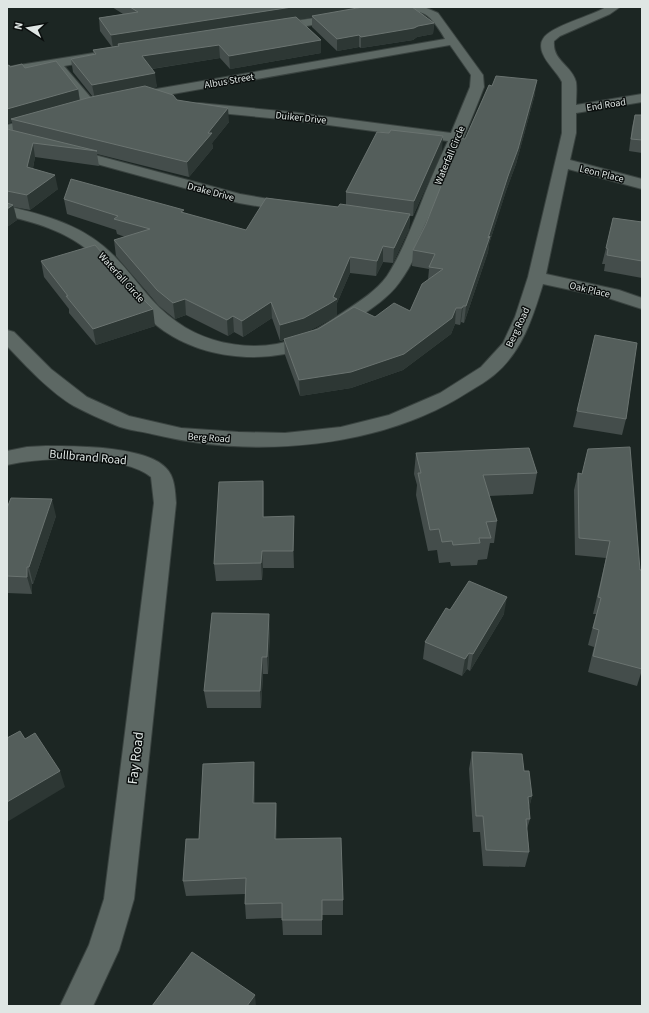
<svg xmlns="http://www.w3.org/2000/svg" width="649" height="1013" font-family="'Source Sans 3',sans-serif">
<rect width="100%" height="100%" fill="#1c2623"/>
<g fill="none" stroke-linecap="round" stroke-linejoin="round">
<defs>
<path id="minor" d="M 382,7 L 424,7 L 438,13 L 483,75 L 484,87 C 471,122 455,156 441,191 C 429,222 419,256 399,283 C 388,298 372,308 358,318 C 343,328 328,340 311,346 C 265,365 205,359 164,331 C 144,317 129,295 114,276 C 84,239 52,226 7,216 L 7,206 C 48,216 87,226 117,259 C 137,280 152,305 177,322 C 210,346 260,353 298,338 C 315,332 330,321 345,311 C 360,301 376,291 387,276 C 400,256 409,233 418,211 C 427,187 437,164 448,141 L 291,120 L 199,111 L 194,110 L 192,107 L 194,104 L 199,103 L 291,112 L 451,133 L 470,87 L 471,75 L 450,45 L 133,101 L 128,100 L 126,97 L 128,94 L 133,93 L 445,39 C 441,32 436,24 430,18 C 419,7 397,11 384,13 L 380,12 L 378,10 Z
M 606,7 L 620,7 L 610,14 L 560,36 L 554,41 C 552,61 572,65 576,82 C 577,89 576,98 576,105 L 642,94 L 642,102 L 576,113 L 576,133 L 570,160 L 642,179 L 642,189 L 568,169 L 546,274 L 619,290 L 642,298 L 642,309 L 608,298 L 543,284 C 533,317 522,352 494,375 C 487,381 478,386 470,391 C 381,449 254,459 152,434 C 140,431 126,430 115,425 C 101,419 87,413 74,406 C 51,393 26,366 7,346 L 7,330 L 14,332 L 51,369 L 87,397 L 129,416 L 181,428 L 238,432 L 285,433 L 341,427 L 389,415 L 440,393 L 481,367 L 503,343 L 515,317 L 528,277 L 562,133 L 562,82 C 557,72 547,64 543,54 C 541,50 540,43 543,39 C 550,26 592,16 606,7 Z
M 341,14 L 345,15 L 347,17 L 345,19 L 274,32 L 270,31 L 268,28 L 270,25 L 274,24 Z
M 100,52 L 104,53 L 106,56 L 104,59 L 64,66 L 98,106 L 96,109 L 86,109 L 53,67 L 7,75 L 7,67 Z
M 41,116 L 46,117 L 48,120 L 46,123 L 7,133 L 7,125 Z
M 69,148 L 240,194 L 298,204 L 300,207 L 298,210 L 292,212 L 239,203 L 64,155 L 62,152 L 64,149 Z
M 46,446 C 75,446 146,446 166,468 C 175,477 175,491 176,503 L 134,899 L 119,950 L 93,1006 L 60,1006 L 89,945 L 104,899 L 154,503 L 151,477 C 122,454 42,457 7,465 L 7,451 L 27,447 Z"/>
</defs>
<use href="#minor" stroke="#3a4340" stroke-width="2"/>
<use href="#minor" fill="#5d6864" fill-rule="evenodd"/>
</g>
<path fill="#444d4b" d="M 112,7 L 412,7 L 434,23 L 433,34 L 417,37 L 413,40 L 361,48 L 359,47 L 337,51 L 312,27 L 312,17 L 299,19 L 321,40 L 321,53 L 230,69 L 220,58 L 152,69 L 157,87 L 152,88 L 177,100 L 229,122 L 212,143 L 213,148 L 189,177 L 97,154 L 99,166 L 35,157 L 33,168 L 58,189 L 30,210 L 14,207 L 17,220 L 7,227 L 7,129 L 13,130 L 12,122 L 7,123 L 7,66 L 25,68 L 78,89 L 80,100 L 93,97 L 73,72 L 71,59 L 94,55 L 93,50 L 112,47 L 100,31 L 99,18 L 123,14 Z
M 535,94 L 516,164 L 506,191 L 489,244 L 488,252 L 464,323 L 461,322 L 460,325 L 455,324 L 451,334 L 403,370 L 351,388 L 300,396 L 285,355 L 284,340 L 280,341 L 272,318 L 243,337 L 234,332 L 228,336 L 186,315 L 175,319 L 159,306 L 116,256 L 114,240 L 125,237 L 117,234 L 116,230 L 67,214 L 64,199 L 184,213 L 246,230 L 346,205 L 346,192 L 442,151 L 413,216 L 410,216 L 409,229 L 393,263 L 383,262 L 376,276 L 350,273 L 337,303 L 337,315 L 329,320 L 309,331 L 375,317 L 410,311 L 428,280 L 429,269 L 412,266 L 413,250 L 465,139 Z
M 635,115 L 642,115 L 642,153 L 629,151 L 632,127 Z
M 642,222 L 642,278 L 604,271 L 605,264 L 602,264 L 606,248 Z
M 41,261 L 155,326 L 96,345 L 69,313 L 69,309 L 44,277 Z
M 577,411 L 626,419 L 622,435 L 573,427 Z
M 416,453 L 537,473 L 533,494 L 489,496 L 497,521 L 494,543 L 490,543 L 487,559 L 478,560 L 477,565 L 451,566 L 450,562 L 439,563 L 437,550 L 428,551 L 416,495 L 417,485 L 414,474 Z
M 578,473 L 640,570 L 642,570 L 642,670 L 637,686 L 588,672 L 594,647 L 588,645 L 596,614 L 593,614 L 606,558 L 575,555 L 574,490 Z
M 263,481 L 264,498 L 264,517 L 294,533 L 294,568 L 263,568 L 262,580 L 216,581 L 214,564 Z
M 7,508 L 56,516 L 33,584 L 32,584 L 32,594 L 7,593 Z
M 450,610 L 504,614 L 470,671 L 467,669 L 462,676 L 423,659 L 425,642 Z
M 270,631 L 268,674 L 263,674 L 261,708 L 207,708 L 204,691 Z
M 472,752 L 524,771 L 532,796 L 529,808 L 530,819 L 527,829 L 529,852 L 525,867 L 483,866 L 480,832 L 473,832 L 469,769 Z
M 255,779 L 255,803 L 276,803 L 277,819 L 276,839 L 343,900 L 343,915 L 322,915 L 322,935 L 283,935 L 282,918 L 246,919 L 245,904 L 245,894 L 186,896 L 183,881 L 199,839 Z"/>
<path fill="#2d3734" d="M 292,7 L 372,7 L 312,16 L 312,17 L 119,47 L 118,44 L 118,48 L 113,48 L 111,35 Z
M 434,23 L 433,34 L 417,37 L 413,40 L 361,48 L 361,37 Z
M 359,35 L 359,47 L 337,51 L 337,39 Z
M 321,40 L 321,53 L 230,69 L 229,56 Z
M 219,45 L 220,58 L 144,70 L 142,56 Z
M 155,73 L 157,87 L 95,99 L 92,85 Z
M 537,80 L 535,94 L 516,164 L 506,191 L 489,244 L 488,252 L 464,323 L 466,306 L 508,176 Z
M 78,89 L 80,103 L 11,119 L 12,122 L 7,123 L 7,109 Z
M 228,108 L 229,122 L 212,143 L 213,148 L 189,177 L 187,162 L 208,133 Z
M 443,136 L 442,151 L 413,216 L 414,201 Z
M 33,143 L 35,157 L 30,182 L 27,167 Z
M 55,175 L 58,189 L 30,210 L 27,195 Z
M 13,205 L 17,220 L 7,227 L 7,209 Z
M 410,214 L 409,229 L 393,263 L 394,248 Z
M 383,246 L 383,262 L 376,276 L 377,261 Z
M 350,257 L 350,273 L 337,303 L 337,315 L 329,320 L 304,334 L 280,341 L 280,325 L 333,297 Z
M 185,299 L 186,315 L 175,319 L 173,303 Z
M 271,302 L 272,318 L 243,337 L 242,321 Z
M 463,306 L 461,322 L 460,325 L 462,308 Z
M 456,308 L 455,324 L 451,334 L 403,370 L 351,388 L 300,396 L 299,380 Z
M 153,309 L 155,326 L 96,345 L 93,329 Z
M 233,316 L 234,332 L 228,336 L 227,320 Z
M 263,481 L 264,498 L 264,534 L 263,517 Z
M 52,499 L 56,516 L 33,584 L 29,567 Z
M 294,516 L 294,568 L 293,551 Z
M 262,551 L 263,568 L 262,580 L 261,563 Z
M 27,567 L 32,584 L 32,594 L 27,577 Z
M 507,597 L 504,614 L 470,671 L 473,654 Z
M 269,614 L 270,631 L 268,674 L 267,657 Z
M 469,653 L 467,669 L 462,676 L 465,659 Z
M 262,657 L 263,674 L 261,708 L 260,691 Z
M 254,762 L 255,779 L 255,819 L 253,803 Z
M 60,771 L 65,787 L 7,822 L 7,802 Z
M 532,796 L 528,812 L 528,797 Z
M 276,803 L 277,819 L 276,854 L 275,839 Z
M 255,995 L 256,1006 L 247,1006 Z"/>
<path fill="#545e5b" stroke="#6a7370" d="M 130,7 L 292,7 L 111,35 L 99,18 L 138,12 Z
M 363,7 L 412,7 L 434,23 L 418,26 L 414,28 L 361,37 L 359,35 L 337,39 L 312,16 Z
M 296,17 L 321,40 L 229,56 L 219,45 L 142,56 L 155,73 L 92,85 L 71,59 L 96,54 L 93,50 L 119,46 L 118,44 Z
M 56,61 L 78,89 L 7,109 L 7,66 L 9,65 L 10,67 L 22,64 L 25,68 Z
M 496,76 L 537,80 L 518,149 L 508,176 L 488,238 L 490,236 L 466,306 L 463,306 L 462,308 L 456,308 L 452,318 L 404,354 L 351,372 L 299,380 L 284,339 L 318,329 L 354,307 L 375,317 L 394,303 L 410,311 L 422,284 L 443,269 L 429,267 L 435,254 L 413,250 L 426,224 L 460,138 L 465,139 L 489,85 L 492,86 Z
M 145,86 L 173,95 L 177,100 L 228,108 L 208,133 L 212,133 L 187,162 L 11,119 L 91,97 Z
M 635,115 L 642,115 L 642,140 L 631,139 Z
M 7,129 L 97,151 L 33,143 L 27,167 L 55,175 L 27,195 L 7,191 Z
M 391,130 L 443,136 L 414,201 L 346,192 L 377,132 L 389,133 Z
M 71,179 L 184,210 L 181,212 L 246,230 L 266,198 L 338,207 L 340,204 L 410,214 L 394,248 L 383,246 L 377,261 L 350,257 L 333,297 L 337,299 L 329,304 L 304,318 L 280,325 L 271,302 L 242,321 L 233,316 L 227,320 L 185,299 L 173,303 L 157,290 L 114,240 L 150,229 L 114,219 L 118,216 L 64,199 Z
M 7,203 L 13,205 L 7,209 Z
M 613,218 L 642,222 L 642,261 L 607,255 L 608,249 L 606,248 Z
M 95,245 L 134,290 L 153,309 L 93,329 L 66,296 L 68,296 L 41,261 Z
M 595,335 L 637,343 L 626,419 L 577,411 Z
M 630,447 L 640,570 L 642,570 L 642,669 L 593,656 L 599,630 L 593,628 L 601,598 L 598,597 L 610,541 L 579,538 L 578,473 L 582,474 L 588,449 Z
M 529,448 L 537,473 L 483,475 L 497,521 L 486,522 L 491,538 L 479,538 L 480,543 L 453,545 L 452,541 L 442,542 L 439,529 L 430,530 L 418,473 L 421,473 L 416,453 Z
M 263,481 L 263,517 L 294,516 L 293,551 L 262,551 L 261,563 L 214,564 L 219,482 Z
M 11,498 L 52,499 L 29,567 L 27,567 L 27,577 L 7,576 L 7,508 Z
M 469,581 L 507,597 L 473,654 L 469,653 L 465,659 L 425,642 L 446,608 L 450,610 Z
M 212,613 L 269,614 L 267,657 L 262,657 L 260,691 L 204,691 Z
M 20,731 L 25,739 L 35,733 L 60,771 L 7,802 L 7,738 Z
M 472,752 L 522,754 L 524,771 L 529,771 L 532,796 L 528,797 L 530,819 L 526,819 L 529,852 L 486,850 L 483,816 L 476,816 Z
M 254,762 L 253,803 L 276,803 L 275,839 L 341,838 L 343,900 L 322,900 L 322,920 L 282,920 L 282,903 L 245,904 L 246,878 L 183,881 L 186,839 L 199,839 L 203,764 Z
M 192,952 L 255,995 L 247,1006 L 152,1006 Z"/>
<g text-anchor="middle" stroke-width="3" stroke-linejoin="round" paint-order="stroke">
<g font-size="10" fill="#dfe6e4" stroke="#0a0e0d">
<text transform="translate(229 80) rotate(-10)" y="4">Albus Street</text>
<text transform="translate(606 104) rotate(-9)" y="4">End Road</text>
<text transform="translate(301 117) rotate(6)" y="4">Duiker Drive</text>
<text transform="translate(449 155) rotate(-67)" y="4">Waterfall Circle</text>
<text transform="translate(602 173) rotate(14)" y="4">Leon Place</text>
<text transform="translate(211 191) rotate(15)" y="4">Drake Drive</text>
<text transform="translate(122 277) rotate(48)" y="4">Waterfall Circle</text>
<text transform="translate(590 289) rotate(13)" y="4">Oak Place</text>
<text transform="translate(517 327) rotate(-65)" y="4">Berg Road</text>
<text transform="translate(209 437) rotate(4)" y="4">Berg Road</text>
</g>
<g font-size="12" fill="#dfe6e4" stroke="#0a0e0d">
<text transform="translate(88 457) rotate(5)" y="4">Bullbrand Road</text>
</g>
<g font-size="14" fill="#dfe6e4" stroke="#0a0e0d">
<text transform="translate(135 758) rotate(-83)" y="5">Fay Road</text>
</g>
</g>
<rect width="649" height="1013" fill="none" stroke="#dfe6e4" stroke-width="16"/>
<g transform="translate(28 28) rotate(282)" stroke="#0a0e0d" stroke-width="3" paint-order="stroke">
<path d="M0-3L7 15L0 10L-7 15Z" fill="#dfe6e4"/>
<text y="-6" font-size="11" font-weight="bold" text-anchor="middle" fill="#dfe6e4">N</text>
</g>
</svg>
